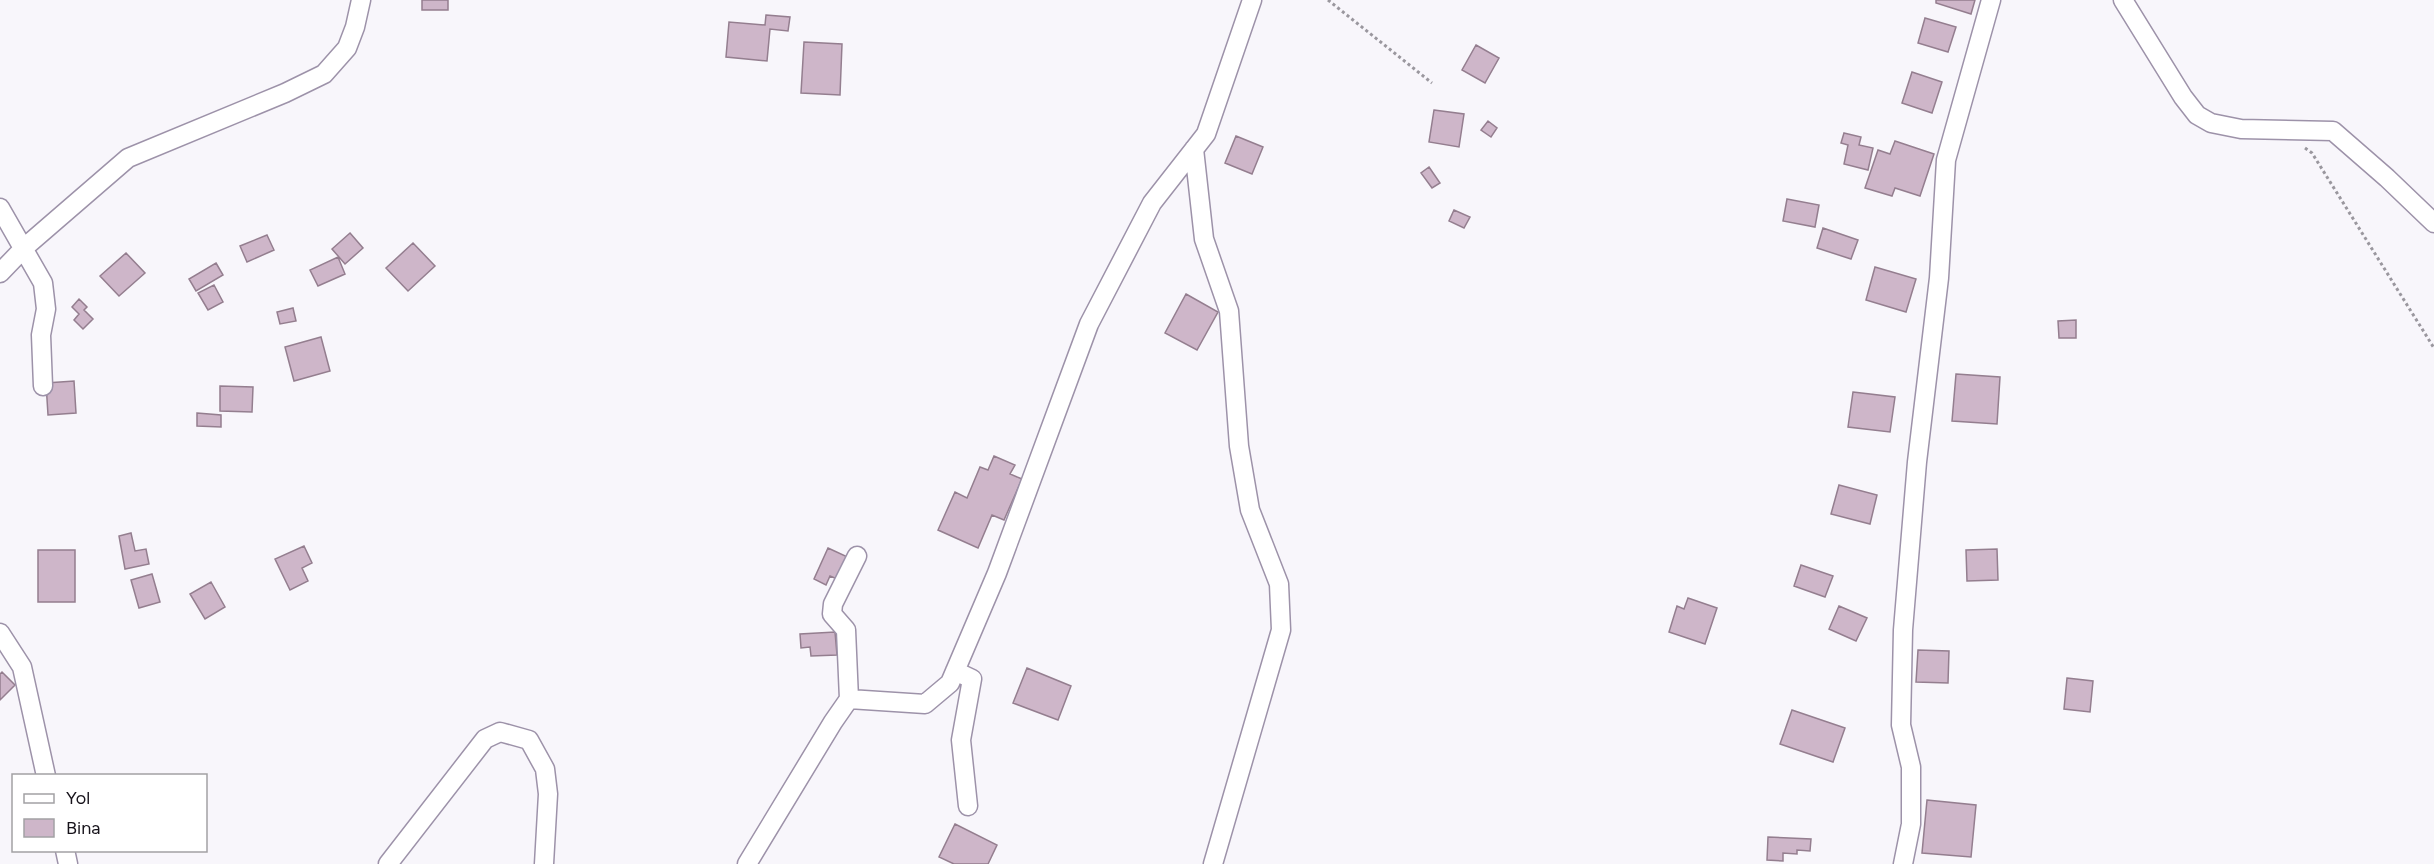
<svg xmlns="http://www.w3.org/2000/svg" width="2434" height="864" font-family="Figtree,sans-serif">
<rect width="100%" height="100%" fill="#f8f6fb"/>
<path fill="#ceb6c9" stroke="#947e8f" stroke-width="1.5" d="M 422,0 L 448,0 L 448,10 L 422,10 Z
M 1936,0 L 1975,0 L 1971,14 L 1936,3 Z
M 766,15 L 790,17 L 788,31 L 770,29 L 767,61 L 726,57 L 729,22 L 765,25 Z
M 1925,18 L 1956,27 L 1948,52 L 1918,43 Z
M 804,42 L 842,44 L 840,95 L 801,93 Z
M 1476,45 L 1499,58 L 1485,83 L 1462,70 Z
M 1912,72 L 1942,82 L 1932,113 L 1902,103 Z
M 1434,110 L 1464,114 L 1459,147 L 1429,142 Z
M 1488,121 L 1497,128 L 1491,137 L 1481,130 Z
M 1844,133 L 1861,137 L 1859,145 L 1873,148 L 1868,170 L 1844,164 L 1848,145 L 1841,143 Z
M 1236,136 L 1263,147 L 1252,174 L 1225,163 Z
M 1895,141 L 1934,154 L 1920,196 L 1895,188 L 1892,196 L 1865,188 L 1878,150 L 1890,154 Z
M 1429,167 L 1440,183 L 1432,188 L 1421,173 Z
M 1787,199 L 1819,205 L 1815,227 L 1783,221 Z
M 1454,210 L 1470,217 L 1464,228 L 1449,221 Z
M 1823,228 L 1858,240 L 1851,259 L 1817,248 Z
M 350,233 L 363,248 L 345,264 L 332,249 Z
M 267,235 L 274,250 L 247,262 L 240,246 Z
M 413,243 L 435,266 L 408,291 L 386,268 Z
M 126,253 L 145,273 L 119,296 L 100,276 Z
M 338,257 L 345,274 L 318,286 L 310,270 Z
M 216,263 L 223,275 L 196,291 L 189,279 Z
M 1875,267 L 1916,279 L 1906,312 L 1866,300 Z
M 214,285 L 223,302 L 208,310 L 198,293 Z
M 1186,294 L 1218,312 L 1197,350 L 1165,333 Z
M 79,299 L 87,307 L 84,310 L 93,319 L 83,329 L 74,320 L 79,314 L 72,307 Z
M 293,308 L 296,321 L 280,324 L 277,312 Z
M 2076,320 L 2076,338 L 2059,338 L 2058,321 Z
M 321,337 L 330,371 L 294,381 L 285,347 Z
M 1956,374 L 2000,377 L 1997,424 L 1952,421 Z
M 74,381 L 76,413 L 48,415 L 46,383 Z
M 220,386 L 253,387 L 252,412 L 220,411 Z
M 1853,392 L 1895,397 L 1890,432 L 1848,427 Z
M 197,413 L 221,415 L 221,427 L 197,426 Z
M 994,456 L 1015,465 L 1010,474 L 1022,479 L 1004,520 L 992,515 L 978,548 L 938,530 L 955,492 L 967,498 L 980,467 L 988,470 Z
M 1839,485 L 1877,495 L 1870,524 L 1831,514 Z
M 131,533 L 135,551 L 146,549 L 149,564 L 125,569 L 119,536 Z
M 304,546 L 312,563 L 302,568 L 308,581 L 290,590 L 275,559 Z
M 828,548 L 852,559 L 842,581 L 830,576 L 826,585 L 814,579 Z
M 1997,549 L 1998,580 L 1967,581 L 1966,550 Z
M 38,550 L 75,550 L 75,602 L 38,602 Z
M 1801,565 L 1833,576 L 1825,597 L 1794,586 Z
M 152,574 L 160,602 L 139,608 L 131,580 Z
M 211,582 L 225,607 L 205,619 L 190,594 Z
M 1688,598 L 1717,608 L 1705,644 L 1669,632 L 1677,606 L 1684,609 Z
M 1839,606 L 1867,618 L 1856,641 L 1829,629 Z
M 835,632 L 837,655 L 811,656 L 810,647 L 801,648 L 800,634 Z
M 1918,650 L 1949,651 L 1948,683 L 1916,682 Z
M 1027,668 L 1071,686 L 1058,720 L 1013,703 Z
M 2,672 L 15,685 L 0,700 L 0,674 Z
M 2067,678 L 2093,681 L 2090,712 L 2064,709 Z
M 1792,710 L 1845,728 L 1833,762 L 1780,744 Z
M 1927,800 L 1976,805 L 1971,857 L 1922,853 Z
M 955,824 L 997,845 L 988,864 L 954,864 L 939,857 Z
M 1768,837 L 1811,839 L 1810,851 L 1797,850 L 1797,854 L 1783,853 L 1783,861 L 1767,860 Z"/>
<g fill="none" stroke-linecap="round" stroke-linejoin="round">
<defs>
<path id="minor" d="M 2123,0 L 2183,97 L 2197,115 L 2211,123 L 2241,129 L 2333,131 L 2387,178 L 2434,223
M 1194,149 L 1204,239 L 1229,311 L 1239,446 L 1250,510 L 1279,584 L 1281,630 L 1213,864
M 0,208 L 43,283 L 46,309 L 41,335 L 43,386
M 0,273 L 25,247 L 128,158 L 285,93 L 324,74 L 347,48 L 355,27 L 361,0
M 0,633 L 22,667 L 46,776
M 955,671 L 972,679 L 961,740 L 968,806
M 849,699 L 846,630 L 832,614 L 833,604 L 857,556
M 65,850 L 68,864
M 388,864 L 485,739 L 500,732 L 529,740 L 545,769 L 548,794 L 544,864
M 747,864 L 833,722 L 849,699 L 925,704 L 950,683 L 997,573 L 1089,324 L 1152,203 L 1206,134 L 1252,0
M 1903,864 L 1911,824 L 1911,767 L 1901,725 L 1903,630 L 1917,462 L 1939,278 L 1946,160 L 1991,0"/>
</defs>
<use href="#minor" stroke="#9d92a9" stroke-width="21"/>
<path stroke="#9a979e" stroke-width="3" stroke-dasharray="3 3" stroke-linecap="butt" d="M 1328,0 L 1432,83
M 2305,148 L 2312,153 L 2434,348"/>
<use href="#minor" stroke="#fff" stroke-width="18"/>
</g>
<rect x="12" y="774" width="195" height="78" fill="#ffffff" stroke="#a2a1a4" stroke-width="1.5"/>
<rect x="24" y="794" width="30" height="9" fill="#ffffff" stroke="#a2a1a4" stroke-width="1.5"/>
<text x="66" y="804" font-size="18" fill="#17131b">Yol</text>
<rect x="24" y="819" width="30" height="18" fill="#ceb6c9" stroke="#a2a1a4" stroke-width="1.5"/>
<text x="66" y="834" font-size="18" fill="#17131b">Bina</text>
</svg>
